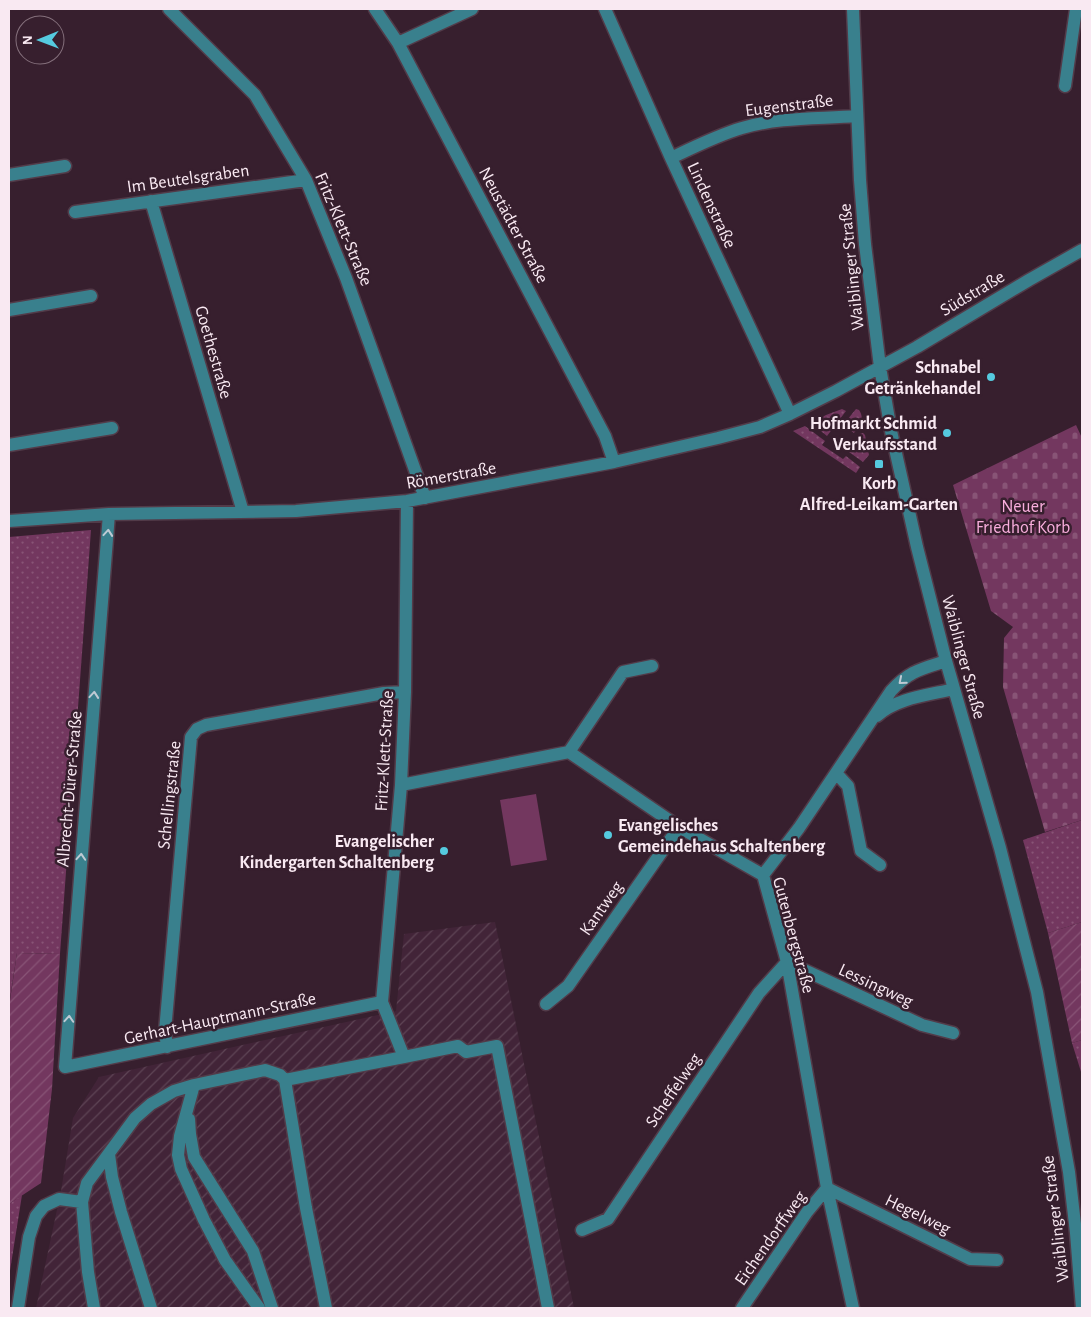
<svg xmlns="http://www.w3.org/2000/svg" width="1091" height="1317" font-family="'Alegreya Sans',sans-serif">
<defs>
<pattern id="industrial-furrows" width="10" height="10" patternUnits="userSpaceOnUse" patternTransform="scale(1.25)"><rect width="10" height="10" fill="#422438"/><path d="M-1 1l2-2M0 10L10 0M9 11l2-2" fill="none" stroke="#5e4455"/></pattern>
<pattern id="grass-dots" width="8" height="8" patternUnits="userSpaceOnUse" patternTransform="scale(1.25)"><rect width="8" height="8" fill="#73375f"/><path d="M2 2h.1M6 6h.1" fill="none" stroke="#885476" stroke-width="1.8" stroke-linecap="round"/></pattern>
<pattern id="cemetery-stones" width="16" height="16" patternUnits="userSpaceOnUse" patternTransform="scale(1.25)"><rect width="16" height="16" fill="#73375f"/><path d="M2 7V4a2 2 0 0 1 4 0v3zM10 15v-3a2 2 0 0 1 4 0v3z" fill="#885476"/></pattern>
<pattern id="garden-furrows" width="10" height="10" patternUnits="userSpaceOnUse" patternTransform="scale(1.25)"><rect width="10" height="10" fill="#73375f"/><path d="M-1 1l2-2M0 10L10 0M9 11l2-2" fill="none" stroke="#885476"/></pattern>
</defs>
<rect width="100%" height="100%" fill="#371f2e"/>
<path fill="url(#industrial-furrows)" d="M 495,922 L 574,1308 L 36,1308 L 61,1191 L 73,1118 L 99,1077 L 396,1011 L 404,934 Z"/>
<path fill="url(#grass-dots)" d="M 842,409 L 846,411 L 827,436 L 811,423 L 826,415 Z
M 856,409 L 859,410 C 865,419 860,424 854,433 L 843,425 Z
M 805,426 L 825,441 L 822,445 L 843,459 L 846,456 L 860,467 L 856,473 L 793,431 Z
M 863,433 L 865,435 L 869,455 L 863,462 L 849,452 L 860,434 Z
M 91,530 L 60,954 L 17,953 L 9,1005 L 9,537 Z
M 1082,820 L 1082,922 L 1048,933 L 1023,840 Z
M 1082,1040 L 1082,1075 L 1072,1043 Z
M 22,1195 L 9,1277 L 9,1204 Z"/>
<path fill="url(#cemetery-stones)" d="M 1076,425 L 1082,438 L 1082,820 L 1045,832 L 1003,687 L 1004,638 L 1013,627 L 991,611 L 953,485 Z"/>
<path fill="url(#garden-furrows)" d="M 1082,922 L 1082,1040 L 1072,1043 L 1048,933 Z
M 17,953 L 60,954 L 52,1089 L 41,1183 L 9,1204 L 9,1007 Z"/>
<path fill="#73375f" d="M 536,794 L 547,860 L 511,866 L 500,800 Z"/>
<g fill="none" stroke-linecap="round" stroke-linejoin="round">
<defs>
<path id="minor" d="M 169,9 L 255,95 L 306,180 L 346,278 L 425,498
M 375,9 L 398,43 L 605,436 L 614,462
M 605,9 L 671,158 L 790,414
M 853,9 L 860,180 L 865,244 L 880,367 L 891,431 L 917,547 L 946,661 L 1000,848 L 1037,992 L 1069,1172 L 1076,1233 L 1082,1308
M 398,43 L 472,9
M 1065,86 L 1076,9
M 671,158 C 694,147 718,135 742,128 C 779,117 819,119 857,116
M 9,175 L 65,166
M 151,201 L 243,512
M 75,212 L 306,180
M 9,310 L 91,296
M 9,445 L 112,428
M 109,514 L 65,1067 L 382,1002
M 9,521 L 109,514 L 296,511 L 407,501 L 614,462 L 718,438 L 760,427 L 790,414 L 836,391 L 917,347 L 1029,280 L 1082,250
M 877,716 C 896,698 929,695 954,689
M 569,752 L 623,672 L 652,666
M 836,773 L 848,786 L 861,851 L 880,865
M 401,785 L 569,752 L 679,827 L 763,875 L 787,962 L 827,1188 L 853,1308
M 763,875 L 799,828 L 891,691 C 909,671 921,669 946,661
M 546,1004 L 568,986 L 679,827
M 167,1047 L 165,1031 L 191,737 L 197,729 L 206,725 L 384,693 L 405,692
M 404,1057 L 458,1046 L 466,1052 L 497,1046 L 548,1308
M 285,1080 L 306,1208 L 326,1308
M 194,1085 L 180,1136 L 178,1155 L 181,1169 L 204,1220 L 225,1260 L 259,1308
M 189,1119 L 190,1134 L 194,1157 L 253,1251 L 272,1308
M 109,1154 L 112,1177 L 121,1212 L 151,1308
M 582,1230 L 608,1219 L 759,993 L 787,962 L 922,1025 L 953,1033
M 18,1308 L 29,1237 L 36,1216 L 44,1206 L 59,1199 L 82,1202
M 94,1308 L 88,1272 L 82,1202 L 87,1183 L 135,1118 L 151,1104 L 174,1091 L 194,1085 L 265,1070 L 280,1075 L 285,1080 L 404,1057 L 382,1002 L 401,785 L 405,692 L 407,501
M 742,1308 L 807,1212 L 827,1188 L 970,1259 L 997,1260"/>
</defs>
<use href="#minor" stroke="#523b49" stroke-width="15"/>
<use href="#minor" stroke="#39808d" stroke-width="12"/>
</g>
<defs><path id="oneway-chevron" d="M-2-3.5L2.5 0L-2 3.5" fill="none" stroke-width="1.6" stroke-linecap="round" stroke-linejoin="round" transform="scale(1.25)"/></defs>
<g stroke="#bfcad4">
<use href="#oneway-chevron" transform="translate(108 533) rotate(-85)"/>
<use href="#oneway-chevron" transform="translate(902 681) rotate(140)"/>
<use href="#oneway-chevron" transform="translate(94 695) rotate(-85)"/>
<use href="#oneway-chevron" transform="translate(81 857) rotate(-86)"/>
<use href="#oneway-chevron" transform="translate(69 1019) rotate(-86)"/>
</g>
<g fill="#55cadf" stroke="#371f2e" stroke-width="2">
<circle cx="991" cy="377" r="5"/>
<circle cx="947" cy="433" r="5"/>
<rect x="874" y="459" width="10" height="10" rx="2.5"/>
<circle cx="608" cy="835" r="5"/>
<circle cx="444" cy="851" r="5"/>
</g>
<g text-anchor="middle" stroke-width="5" stroke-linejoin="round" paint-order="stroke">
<g font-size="18" fill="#f9e9f2" stroke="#371f2e">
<text transform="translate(789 105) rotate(-7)" y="6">Eugenstraße</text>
<text transform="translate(188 178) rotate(-8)" y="6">Im Beutelsgraben</text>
<text transform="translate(712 205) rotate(65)" y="6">Lindenstraße</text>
<text transform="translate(514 225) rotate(62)" y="6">Neustädter Straße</text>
<text transform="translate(344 229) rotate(67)" y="6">Fritz-Klett-Straße</text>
<text transform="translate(851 267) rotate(-96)" y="6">Waiblinger Straße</text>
<text transform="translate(972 293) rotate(-31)" y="6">Südstraße</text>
<text transform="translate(214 352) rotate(74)" y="6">Goethestraße</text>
<text transform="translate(451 475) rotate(-10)" y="6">Römerstraße</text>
<text transform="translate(964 657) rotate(75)" y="6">Waiblinger Straße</text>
<text transform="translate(384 751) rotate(-87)" y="6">Fritz-Klett-Straße</text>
<text transform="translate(69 789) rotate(-85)" y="6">Albrecht-Dürer-Straße</text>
<text transform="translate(169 795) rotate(-84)" y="6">Schellingstraße</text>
<text transform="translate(601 908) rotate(-55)" y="6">Kantweg</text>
<text transform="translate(794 935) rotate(75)" y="6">Gutenbergstraße</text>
<text transform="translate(876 985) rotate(25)" y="6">Lessingweg</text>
<text transform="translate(220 1018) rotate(-12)" y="6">Gerhart-Hauptmann-Straße</text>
<text transform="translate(673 1090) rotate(-56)" y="6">Scheffelweg</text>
<text transform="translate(918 1214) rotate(26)" y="6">Hegelweg</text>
<text transform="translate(1055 1219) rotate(-97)" y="6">Waiblinger Straße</text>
<text transform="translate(770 1238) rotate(-55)" y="6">Eichendorffweg</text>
</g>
<g font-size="18" font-weight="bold" fill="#f9e9f2" stroke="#371f2e" text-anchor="end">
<text x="981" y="373">Schnabel<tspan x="981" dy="21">Getränkehandel</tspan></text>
<text x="937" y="429">Hofmarkt Schmid<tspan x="937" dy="21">Verkaufsstand</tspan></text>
<text x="879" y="489" text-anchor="middle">Korb<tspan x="879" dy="21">Alfred-Leikam-Garten</tspan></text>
<text x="618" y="831" text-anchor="start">Evangelisches<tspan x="618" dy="21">Gemeindehaus Schaltenberg</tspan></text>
<text x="434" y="847">Evangelischer<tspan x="434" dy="21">Kindergarten Schaltenberg</tspan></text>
</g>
<g font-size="18" fill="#f9aedd" stroke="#371f2e">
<text x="1023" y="512">Neuer<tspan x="1023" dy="21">Friedhof Korb</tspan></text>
</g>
</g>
<rect width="1091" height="1317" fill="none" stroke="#f9e9f2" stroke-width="20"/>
<g transform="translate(40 40) rotate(269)"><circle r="24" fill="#371f2e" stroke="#85707c"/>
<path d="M0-4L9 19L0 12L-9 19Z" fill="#55cadf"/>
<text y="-8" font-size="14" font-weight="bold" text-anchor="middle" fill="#f9e9f2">N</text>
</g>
</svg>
